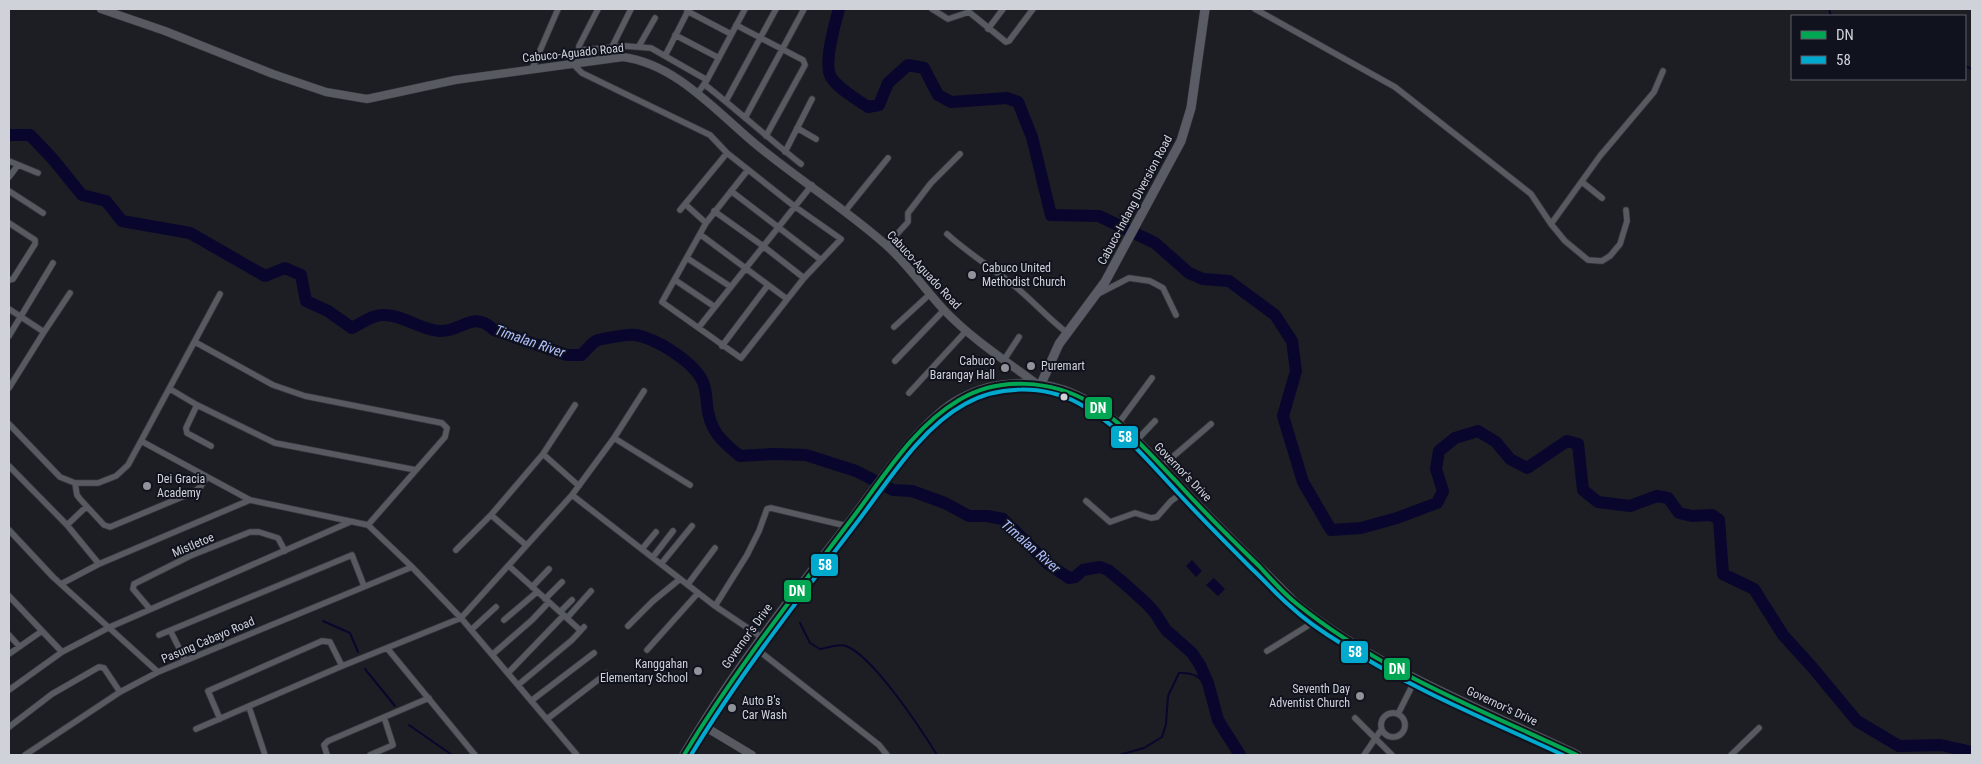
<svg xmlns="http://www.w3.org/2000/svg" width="1981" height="764" font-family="'Roboto Condensed',sans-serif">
<rect width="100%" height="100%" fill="#1c1e24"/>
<path fill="#08062d" d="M 1192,560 L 1202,571 L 1196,577 L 1186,566 Z
M 1214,578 L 1225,589 L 1218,596 L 1206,585 Z"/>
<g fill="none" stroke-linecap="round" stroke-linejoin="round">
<path stroke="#08062d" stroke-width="2" d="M 1829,9 L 1831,16
M 1965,66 L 1972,69
M 323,621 L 350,633 L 358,652
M 800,623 L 810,643 L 820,649 C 827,648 840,643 846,646 C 873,656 921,729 937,755
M 365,669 L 395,706
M 409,725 L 452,755
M 1119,755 L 1144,748 L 1162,737 L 1166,724 L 1168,696 L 1179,673 C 1194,672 1199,677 1209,687"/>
<path stroke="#08062d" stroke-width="12" d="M 839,9 C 835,24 823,63 831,77 C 837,88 858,100 868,107 L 879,105 L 888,83 L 908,65 L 924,68 L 938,95 L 951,102 L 1007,98 L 1018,102 L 1032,137 L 1051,215 L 1099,216 L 1155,243 L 1189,273 L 1203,279 L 1229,281 L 1275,315 L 1292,341 L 1296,371 L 1283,416 L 1303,482 L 1331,530 L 1361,528 L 1397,518 L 1437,503 L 1443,491 L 1436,469 L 1439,451 L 1455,438 L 1478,431 L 1496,442 L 1510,459 L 1527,468 L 1567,441 L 1578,444 L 1583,490 L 1598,502 L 1630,506 L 1657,496 L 1668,498 L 1679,513 L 1692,516 L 1712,515 L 1719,520 L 1723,574 L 1754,589 L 1783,635 L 1812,667 L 1857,721 L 1899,746 L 1941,745 L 1972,752
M 9,135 L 30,135 L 52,158 L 82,195 L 106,201 L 122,221 L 190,233 L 265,276 L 285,268 L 301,275 L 306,301 L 328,311 L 352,328 C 361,323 374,314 384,315 C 404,315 420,330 440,331 C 462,332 473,309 494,330 L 567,355 L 581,355 C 586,351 592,342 598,340 C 606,338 628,334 636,335 C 657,339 690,360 701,378 C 706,386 706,395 707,404 C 709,430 721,441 740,456 L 773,454 L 806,455 L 856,471 L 893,490 L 912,491 L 945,503 L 969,516 L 987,516 L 1003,519 L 1047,563 L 1069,578 L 1075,577 L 1083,570 L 1100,567 L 1108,570 L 1125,584 L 1147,604 L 1155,613 L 1166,630 L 1192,653 L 1200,665 L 1208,683 L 1218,720 L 1240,755"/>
<defs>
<path id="minor" d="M 598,9 L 579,46 L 579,48 L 582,50 L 625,46 L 651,48 L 707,80 L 697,94
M 932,9 L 948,19 L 969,12 L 1006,42 L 1009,41 L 1033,9
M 1255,9 L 1395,87 L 1531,194 L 1551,224 L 1565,241 L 1588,260 L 1602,261 L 1610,256 L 1620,244 L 1627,221 L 1626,210
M 687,11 L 731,34
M 736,25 L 803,60 L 805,65 L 766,136
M 988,29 L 1003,9
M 675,35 L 719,58
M 639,46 L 655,18
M 612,47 L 631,9
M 665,56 L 689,9
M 573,64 L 582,73 L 710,135 L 727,153 L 685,204
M 532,69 L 558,9
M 707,80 L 745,9
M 704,84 C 737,110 768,138 801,164
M 726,101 L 776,9
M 745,118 L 804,9
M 797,128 L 816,139
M 785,152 L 812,99
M 9,161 L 38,173
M 9,177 L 18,165
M 1582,182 L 1602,198
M 9,191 L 43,213
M 731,191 L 821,260
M 680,210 L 685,204 L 706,223 L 662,302 L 741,358 L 804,278 L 841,239 L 794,206 L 727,153
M 846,210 L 888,158
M 714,211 L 763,246 L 804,278
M 9,223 L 35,240 L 35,244 L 13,279 L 9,280
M 706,223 L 747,171
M 1551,224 L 1600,156 L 1654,92 L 1663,71
M 947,234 C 969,254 994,269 1017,288 C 1034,302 1049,319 1066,332
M 701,235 L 787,299
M 887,245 L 908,222 L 908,213 L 931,183 L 960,154
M 687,258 L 731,287
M 675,280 L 715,307
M 1098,294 L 1129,278 L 1150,281 L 1163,288 L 1176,315
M 9,309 L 44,332 L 9,388
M 699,327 L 812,185
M 894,327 L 930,294
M 44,332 L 70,293
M 9,336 L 53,263
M 195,342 L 273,385 L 305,396 L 442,423 L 447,428 L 445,437 L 368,525
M 722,346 L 768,285
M 1004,360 L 1019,337
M 895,361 L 944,310
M 170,389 L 197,405 L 275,443 L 416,470
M 909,393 L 966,331
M 197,405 L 186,428 L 187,433 L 211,446
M 9,424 L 60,477 L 75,483 L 98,483 L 116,476 L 128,465 L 141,441 L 220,294
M 1118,424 L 1152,378
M 614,438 L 690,485
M 141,441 L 250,500 L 368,525 L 412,567 L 461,618 L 577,755
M 1136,441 L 1155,421
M 543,454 L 579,486
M 9,466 L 67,525 L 99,564
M 1161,467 L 1211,424
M 75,483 L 77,495 L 80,499 L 104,525 L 110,527 L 194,492 L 201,486 L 207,477
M 572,495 L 715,606 L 761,637
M 1086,501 L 1110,522 L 1135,513 L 1151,518 L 1157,517 L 1171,501 L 1185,491
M 491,515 L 526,545
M 67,525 L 86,507
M 9,530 L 53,577 L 158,672
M 642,549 L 656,532
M 456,550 L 491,515 L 543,454 L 575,405
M 653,557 L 673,531
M 661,564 L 692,526
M 509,566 L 580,630
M 61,584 L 99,564 L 250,500
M 688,584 L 715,548
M 532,587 L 549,569
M 9,596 L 62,652
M 545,599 L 562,582
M 715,606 L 747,555 L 759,531 L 767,509 L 771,508 L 847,526
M 150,609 L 133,589 L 134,584 L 190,556 L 250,532 L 259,532 L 278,538 L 285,551
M 560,612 L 572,600
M 567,618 L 591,591
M 504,620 L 537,592
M 628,626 L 653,601 L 680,579
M 471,630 L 496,607
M 171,632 L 185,660
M 9,635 L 19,646
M 159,635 L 352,555 L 364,586
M 754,647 L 879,745 L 887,755
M 387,648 L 475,755
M 647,650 L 698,593
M 1267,651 L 1317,620
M 9,654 L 42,631
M 493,654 L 532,620 L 548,603
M 508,673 L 564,615
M 518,685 L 572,640 L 584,627
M 9,690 L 62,652 L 110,627 L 350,522
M 531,701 L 594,653
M 249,707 L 265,755
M1381 725a12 12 0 1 1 24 0a12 12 0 1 1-24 0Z
M 1398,714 L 1416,678
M 1355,718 L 1392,755
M 220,719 L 208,691 L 322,641 L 330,642 L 342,666
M 547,719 L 607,673
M 9,727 L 52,694 L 99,667 L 104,668 L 120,692
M 196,729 L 342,666 L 461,618 L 572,495 L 614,438 L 644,391
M 25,755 L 120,692 L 158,672 L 412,567
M 327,755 L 324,745 L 328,741 L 429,698
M 370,755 L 393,745 L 384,717
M 1364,755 L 1381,730
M 1731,755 L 1759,728"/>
<path id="tertiary" d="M 101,9 L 165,31 L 273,74 L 326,92 L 367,99 L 455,80 L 623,57 C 675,64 714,109 753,142 C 796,178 843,207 885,244 C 907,263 925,290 945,311 C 972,339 1006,361 1037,384
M 702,725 L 752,755"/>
<path id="secondary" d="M 1041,384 L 1059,344 L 1105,282 L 1181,141 L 1191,108 L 1205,9"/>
<path id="primary" d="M 684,755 C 733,671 793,596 852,519 C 879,483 921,420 960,399 C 995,379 1042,379 1078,396 C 1119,416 1160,465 1192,499 C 1225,534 1260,567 1294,602 C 1374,668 1483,710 1577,755"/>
</defs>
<use href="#minor" stroke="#36383d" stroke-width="7"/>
<use href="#tertiary" stroke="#36383d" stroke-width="9"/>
<use href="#secondary" stroke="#36383d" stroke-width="10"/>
<use href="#primary" stroke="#36383d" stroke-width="10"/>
<use href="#minor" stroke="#575a61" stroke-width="5.5"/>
<use href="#tertiary" stroke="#575a61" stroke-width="8"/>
<use href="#secondary" stroke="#595c65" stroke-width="9"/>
<use href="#primary" stroke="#585a64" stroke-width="9"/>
<defs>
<path id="bus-1" d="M 684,755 C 734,672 793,597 851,520 C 883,478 913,427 959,400 C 999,376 1052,380 1091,403 C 1123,423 1149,453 1175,480 C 1202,510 1230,538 1259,566 C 1271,579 1283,593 1297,604 C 1380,671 1481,710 1577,755"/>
<path id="bus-2" d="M 691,755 C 740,674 798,600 855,525 C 886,485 919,429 965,404 C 998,385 1044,385 1078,403 C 1118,424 1148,461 1178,493 C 1202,519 1227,544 1252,569 C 1265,581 1277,595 1290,606 C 1306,621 1324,633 1342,644 C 1411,689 1488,720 1563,755"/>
</defs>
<use href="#bus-1" stroke="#10131e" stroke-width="8"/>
<use href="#bus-2" stroke="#10131e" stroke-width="8"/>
<use href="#bus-1" stroke="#00a651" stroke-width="4"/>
<use href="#bus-2" stroke="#00a9ce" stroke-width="4"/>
</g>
<g fill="#91939a" stroke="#10131e" stroke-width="2">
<circle cx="972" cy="275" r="5"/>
<circle cx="1031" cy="366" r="5"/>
<circle cx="1005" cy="368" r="5"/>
<circle cx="147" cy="486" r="5"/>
<circle cx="698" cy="671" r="5"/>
<circle cx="1360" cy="696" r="5"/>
<circle cx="732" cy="708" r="5"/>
</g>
<circle fill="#d0d2da" stroke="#10131e" stroke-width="2" cx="1064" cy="397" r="4.5"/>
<g text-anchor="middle" stroke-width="4" stroke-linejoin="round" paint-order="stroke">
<g font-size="12" fill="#d0d2da" stroke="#10131e">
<text transform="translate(573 53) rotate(-6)" y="4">Cabuco-Aguado Road</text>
<text transform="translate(1135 200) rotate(-62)" y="4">Cabuco-Indang Diversion Road</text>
<text transform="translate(924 270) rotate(47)" y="4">Cabuco-Aguado Road</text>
<text transform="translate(1183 472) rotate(46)" y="4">Governor's Drive</text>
<text transform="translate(193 545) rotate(-23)" y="4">Mistletoe</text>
<text transform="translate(747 636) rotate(-54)" y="4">Governor's Drive</text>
<text transform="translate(208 640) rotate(-23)" y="4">Pasung Cabayo Road</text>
<text transform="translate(1502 706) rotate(25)" y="4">Governor's Drive</text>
</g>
<g font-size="12" fill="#d0d2da" stroke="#10131e" text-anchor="start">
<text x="982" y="272">Cabuco United<tspan x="982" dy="14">Methodist Church</tspan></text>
<text x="995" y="365" text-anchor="end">Cabuco<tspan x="995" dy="14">Barangay Hall</tspan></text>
<text x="1041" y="370">Puremart</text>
<text x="157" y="483">Dei Gracia<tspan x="157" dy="14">Academy</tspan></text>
<text x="688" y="668" text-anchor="end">Kanggahan<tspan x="688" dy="14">Elementary School</tspan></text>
<text x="1350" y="693" text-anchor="end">Seventh Day<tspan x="1350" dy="14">Adventist Church</tspan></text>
<text x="742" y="705">Auto B's<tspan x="742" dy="14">Car Wash</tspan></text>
</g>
<g font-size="14" font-style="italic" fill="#b1c0fe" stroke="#10131e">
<text transform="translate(530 341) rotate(19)" y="5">Timalan River</text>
<text transform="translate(1031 546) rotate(41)" y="5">Timalan River</text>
</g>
</g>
<g stroke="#10131e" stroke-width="2">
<rect x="1084" y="396" width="29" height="24" rx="5" fill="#00a651"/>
<rect x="1110" y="425" width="29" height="24" rx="5" fill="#00a9ce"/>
<rect x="810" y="553" width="29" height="24" rx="5" fill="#00a9ce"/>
<rect x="783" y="579" width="29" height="24" rx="5" fill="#00a651"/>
<rect x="1340" y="640" width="29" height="24" rx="5" fill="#00a9ce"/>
<rect x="1383" y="657" width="28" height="24" rx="5" fill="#00a651"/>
</g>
<g font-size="14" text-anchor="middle" font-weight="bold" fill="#fff">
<text x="1098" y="413">DN</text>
<text x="1125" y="442">58</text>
<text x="825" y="570">58</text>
<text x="797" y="596">DN</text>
<text x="1355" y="657">58</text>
<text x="1397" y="674">DN</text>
</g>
<rect width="1981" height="764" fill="none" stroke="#d0d2da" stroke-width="20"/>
<rect x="1791" y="15" width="175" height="65" fill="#10131e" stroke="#5d5f69"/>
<rect x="1801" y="31" width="25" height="8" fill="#00a651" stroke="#5d5f69"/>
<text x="1836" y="40" font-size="15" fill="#d0d2da">DN</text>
<rect x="1801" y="56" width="25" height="8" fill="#00a9ce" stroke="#5d5f69"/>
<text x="1836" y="65" font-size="15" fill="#d0d2da">58</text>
</svg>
